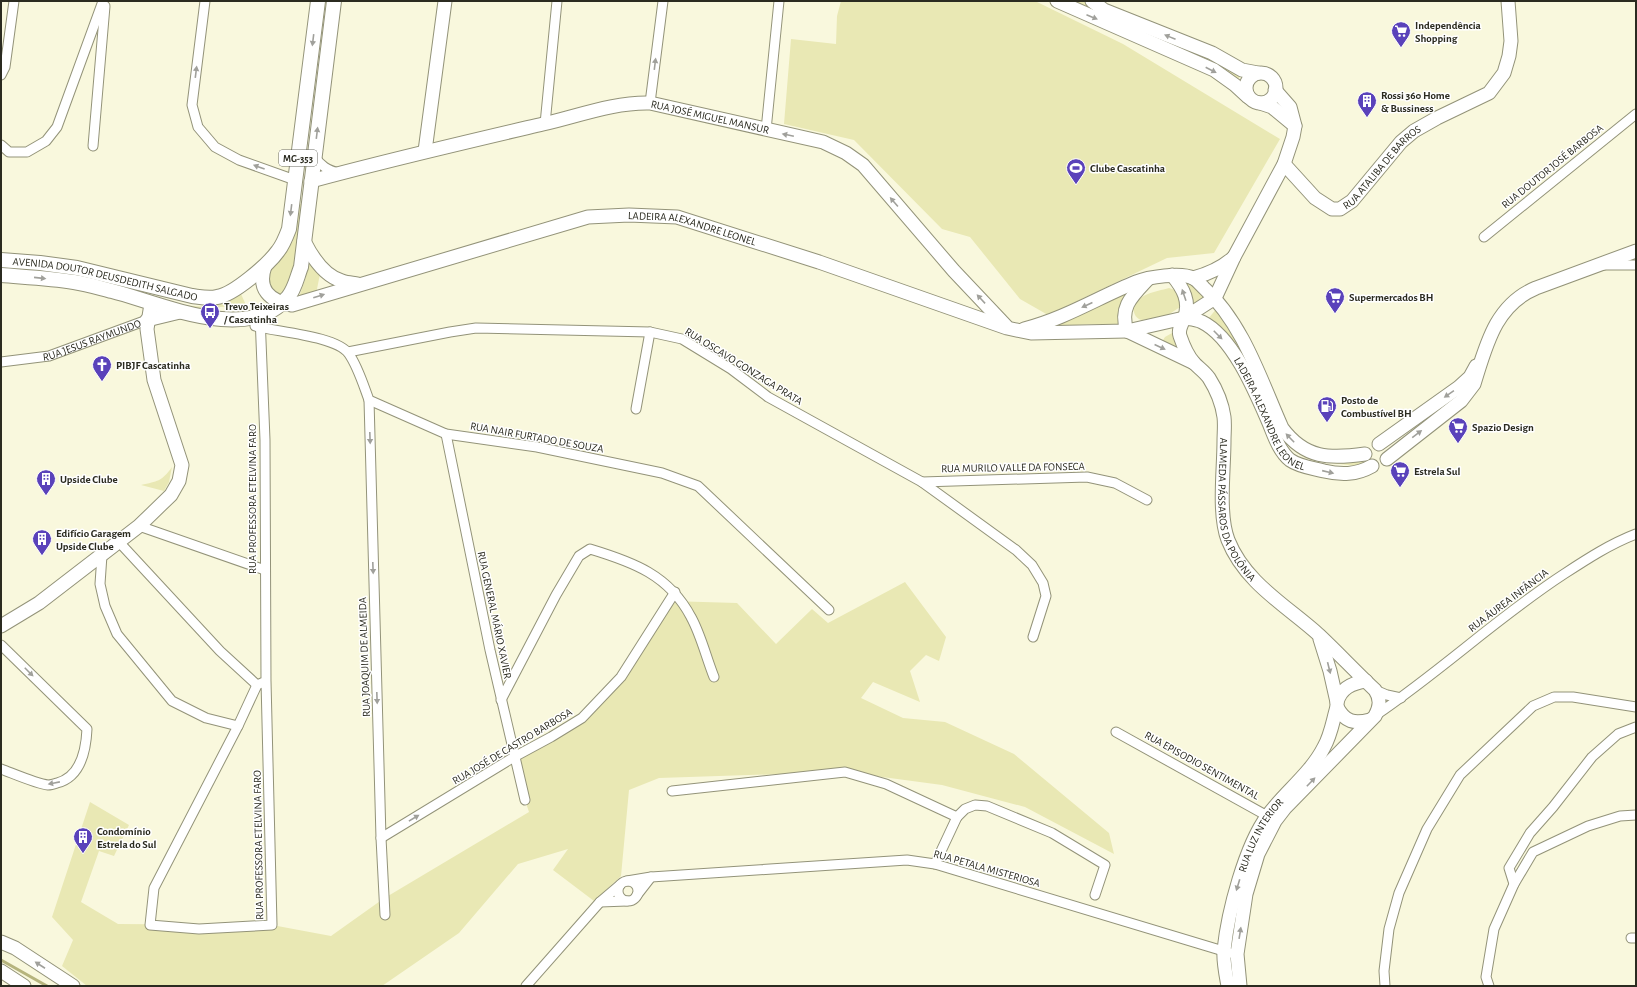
<svg xmlns="http://www.w3.org/2000/svg" width="1637" height="987" font-family="'Alegreya Sans',sans-serif">
<rect width="100%" height="100%" fill="#f9f8dd"/>
<path fill="#e9e8b4" d="M 841,1 L 1035,1 L 1123,44 L 1280,139 L 1214,253 L 1167,258 L 1048,315 L 1020,299 L 970,237 L 942,229 L 854,140 L 784,124 L 791,39 L 836,44 L 837,16 Z
M 1062,1 L 1087,1 L 1211,58 L 1242,75 L 1237,80 Z
M 299,204 L 303,204 L 292,276 L 282,296 C 270,293 268,281 269,270 L 289,247 L 293,241 Z
M 306,261 L 320,274 L 316,294 L 299,297 L 306,277 Z
M 1186,282 L 1203,292 L 1207,296 L 1196,304 L 1194,303 Z
M 1169,288 L 1181,292 L 1180,307 L 1168,315 L 1142,320 C 1136,319 1134,314 1133,308 C 1139,293 1155,292 1169,288 Z
M 1123,293 L 1124,295 C 1119,305 1117,314 1122,325 L 1089,324 L 1052,327 L 1051,325 Z
M 241,294 L 246,305 L 220,307 L 215,311 L 177,304 C 202,308 219,309 241,294 Z
M 1217,308 L 1225,320 L 1245,361 L 1208,319 Z
M 1172,333 L 1179,347 L 1178,349 L 1161,343 L 1165,337 Z
M 1282,438 L 1298,452 L 1311,458 L 1362,460 L 1365,463 L 1357,466 L 1314,461 L 1305,458 L 1297,453 Z
M 172,467 L 169,482 L 164,491 L 141,485 C 158,481 161,482 172,467 Z
M 905,582 L 946,637 L 939,661 L 926,655 L 910,671 L 920,702 L 873,682 L 861,698 L 903,718 L 945,722 L 1014,754 L 1109,833 L 1114,854 L 1025,807 L 942,785 L 845,772 L 659,778 L 629,790 L 621,876 L 594,901 L 553,870 L 568,849 L 518,864 L 459,933 L 382,986 L 87,986 L 62,966 L 73,940 L 52,917 L 90,802 L 129,825 L 114,856 L 99,851 L 81,902 L 118,924 L 272,925 L 331,936 L 383,899 L 529,812 L 525,800 L 514,757 L 582,718 L 621,677 L 669,601 L 737,603 L 776,644 L 812,609 L 828,623 Z"/>
<g fill="none" stroke-linecap="round" stroke-linejoin="round">
<path stroke="#b6b47d" stroke-width="3" d="M 1,960 L 47,986"/>
<defs>
<g id="street">
<path d="M 205,1 L 192,105 L 198,127 L 215,147 L 239,160 L 295,180"/>
<path d="M 1,75 L 5,67 L 14,1"/>
<path d="M 650,103 L 663,1"/>
<path d="M 545,124 L 557,1"/>
<path d="M 766,130 L 779,1"/>
<path d="M 1,145 L 9,152 L 27,152 L 46,141 L 57,127 L 103,1"/>
<path d="M 93,146 L 105,6"/>
<path d="M 314,156 C 321,166 327,170 339,173"/>
<path d="M 1484,237 L 1636,114"/>
<path d="M 1603,265 L 1636,265"/>
<path d="M 260,316 L 265,440 L 266,681 L 257,685 L 238,726 L 154,888 L 150,925 L 199,929 L 272,925 L 266,681"/>
<path d="M 255,326 C 277,332 337,336 349,354 C 358,367 363,384 369,400 L 446,434 L 537,447 L 662,473 L 698,486 L 829,610"/>
<path d="M 348,352 L 450,332 L 476,328 L 650,332 L 682,339 L 731,369 L 768,397 L 922,482 L 1016,550 L 1032,565 L 1043,583 L 1046,596 L 1033,637"/>
<path id="s1" d="M 1,362 L 49,356 L 147,320"/>
<path d="M 369,400 L 381,838 L 385,915"/>
<path d="M 636,409 L 650,332"/>
<path d="M 446,434 L 490,650 L 525,800"/>
<path d="M 922,482 L 1087,477 L 1115,483 L 1147,500"/>
<path d="M 139,526 L 265,570"/>
<path d="M 119,542 L 220,651 L 257,685"/>
<path d="M 102,555 L 100,584 L 105,606 L 117,634 L 172,701 L 206,718 L 238,726"/>
<path d="M 1,645 L 87,729 C 86,751 81,777 57,783 C 54,784 50,785 48,785 C 37,784 12,773 1,769"/>
<path d="M 1375,690 L 1387,695 L 1401,698"/>
<path d="M 501,700 L 556,595 L 579,556 L 590,549 C 633,562 669,575 691,617 C 701,635 706,657 714,677"/>
<path d="M 1376,715 C 1441,671 1498,617 1564,574 C 1587,559 1610,544 1636,534"/>
<path d="M 1116,732 L 1271,818"/>
<path d="M 672,791 L 845,772 L 886,784 L 957,817 L 935,864"/>
<path d="M 957,817 L 965,809 L 975,805 L 987,806 L 1052,833 L 1105,865 L 1095,895"/>
<path d="M 381,838 L 514,757 L 551,737 L 582,718 L 621,677 L 675,592"/>
<path d="M 651,877 L 907,860 L 935,864 L 1230,953"/>
<path d="M 627,881 L 651,877 L 637,895"/>
<circle cx="628" cy="891" r="10"/>
<path d="M 1514,884 L 1509,868 L 1530,833 L 1553,807 L 1592,757 L 1618,734 L 1636,727"/>
<path d="M 620,885 L 600,902 L 627,901"/>
<path d="M 1631,938 L 1636,938"/>
<path d="M 526,986 L 600,902"/>
<path d="M 1385,986 L 1384,971 L 1389,929 L 1399,893 L 1427,829 L 1460,775 L 1533,706 L 1554,697 L 1573,697 L 1636,707"/>
<path d="M 1489,986 L 1486,977 L 1494,929 L 1514,884 L 1533,852 L 1588,826 L 1620,816 L 1636,815"/>
</g>
<g id="secondary">
<path d="M 1057,1 L 1214,70 L 1235,85 L 1248,97"/>
<path d="M 1092,1 L 1104,10 L 1212,53 L 1242,70 L 1258,73"/>
<circle cx="1261" cy="88" r="15"/>
<path d="M 1260,103 L 1272,107 L 1295,126"/>
<path d="M 425,151 L 445,1"/>
<path id="s2" d="M 1284,164 L 1315,198 L 1332,209 L 1340,209 L 1352,201 L 1401,142 L 1414,131 L 1437,118 L 1489,93 L 1504,73 L 1509,56 L 1511,41 L 1508,1"/>
<path id="s3" d="M 311,181 C 388,160 466,142 543,124 C 578,116 614,102 650,103 L 823,142 L 846,153 L 863,165 L 954,271 L 1006,326"/>
<path d="M 304,241 C 312,257 324,276 342,281 C 347,283 353,283 358,284"/>
<path id="s4" d="M 265,266 C 257,289 269,301 292,305 L 588,217 L 629,215 L 677,217 L 819,262 L 1007,328 L 1031,333 L 1127,331 L 1184,318 L 1215,298 L 1234,257 L 1284,164 L 1293,137 L 1295,126 L 1290,107 L 1275,90"/>
<path id="s5" d="M 1172,275 C 1183,288 1191,302 1184,319 C 1181,325 1178,330 1180,336 C 1183,345 1188,356 1194,363 C 1199,368 1205,372 1209,378 C 1216,389 1222,403 1224,417 C 1225,425 1224,433 1224,441 C 1224,470 1218,514 1228,540 C 1245,583 1287,606 1319,635 C 1338,653 1356,672 1375,690 C 1381,699 1380,707 1375,716 L 1285,808 L 1275,821 L 1258,854 L 1246,894 L 1237,954 L 1240,986"/>
<path d="M 1193,278 C 1208,274 1222,268 1234,257"/>
<path id="s6" d="M 1184,318 C 1190,319 1196,319 1202,322 C 1233,337 1256,393 1269,423 C 1274,435 1279,451 1290,460 C 1300,467 1313,468 1324,471 C 1341,475 1356,475 1372,466"/>
<path d="M 147,320 L 180,312"/>
<path d="M 1024,329 C 1064,319 1099,297 1136,282 C 1148,277 1181,272 1193,278 C 1197,280 1201,285 1204,288 C 1243,323 1261,381 1282,428 C 1305,459 1330,459 1365,454"/>
<path d="M 1127,331 L 1194,363"/>
<path d="M 1127,331 C 1119,307 1132,296 1148,279"/>
<path d="M 1379,444 L 1459,387 L 1470,377 L 1476,366"/>
<path d="M 1387,459 L 1461,401 L 1474,384 C 1486,346 1495,305 1536,288 L 1636,251"/>
<path d="M 1,626 L 39,603 L 139,526 L 171,495 L 179,481 L 182,465 L 154,380 L 147,329 L 151,304"/>
<path d="M 1337,702 C 1341,688 1352,683 1366,681"/>
<path d="M 1337,707 C 1345,722 1354,724 1370,720"/>
<path d="M 1,942 L 15,948 L 73,986"/>
<path d="M 1,971 L 24,986"/>
<path id="s7" d="M 1228,986 C 1226,975 1223,961 1224,950 C 1228,912 1245,846 1268,815 C 1285,792 1311,773 1324,747 C 1331,735 1333,720 1337,707 L 1337,702 L 1330,671 L 1320,639"/>
</g>
<g id="primary">
<path id="s8" d="M 1,260 L 40,263 L 77,268 L 192,296 C 200,297 209,299 217,297 C 233,295 268,265 278,251 C 283,245 286,237 289,229 L 318,1"/>
<path d="M 1,275 C 25,277 50,278 74,282 C 87,284 100,288 112,291 C 160,303 248,345 288,297 C 295,289 297,277 301,267 L 334,1"/>
</g>
</defs>
<use href="#street" stroke="#939379" stroke-width="11"/>
<use href="#secondary" stroke="#939379" stroke-width="15"/>
<use href="#primary" stroke="#939379" stroke-width="16"/>
<use href="#street" stroke="#fff" stroke-width="9"/>
<use href="#secondary" stroke="#fff" stroke-width="13"/>
<use href="#primary" stroke="#fff" stroke-width="14"/>
</g>
<defs><path id="oneway-solid" d="M-6-.8H1V-3.2L6.5 0L1 3.2V.8H-6Z"/></defs>
<g fill="#a0a09b">
<use href="#oneway-solid" transform="translate(1092 17) rotate(23)"/>
<use href="#oneway-solid" transform="translate(1170 37) rotate(-158)"/>
<use href="#oneway-solid" transform="translate(313 40) rotate(97)"/>
<use href="#oneway-solid" transform="translate(655 64) rotate(-83)"/>
<use href="#oneway-solid" transform="translate(1211 70) rotate(27)"/>
<use href="#oneway-solid" transform="translate(196 72) rotate(-83)"/>
<use href="#oneway-solid" transform="translate(317 133) rotate(-83)"/>
<use href="#oneway-solid" transform="translate(788 135) rotate(-168)"/>
<use href="#oneway-solid" transform="translate(259 167) rotate(-160)"/>
<use href="#oneway-solid" transform="translate(894 202) rotate(-131)"/>
<use href="#oneway-solid" transform="translate(291 210) rotate(97)"/>
<use href="#oneway-solid" transform="translate(40 278) rotate(6)"/>
<use href="#oneway-solid" transform="translate(1184 295) rotate(-109)"/>
<use href="#oneway-solid" transform="translate(319 296) rotate(-17)"/>
<use href="#oneway-solid" transform="translate(981 299) rotate(-133)"/>
<use href="#oneway-solid" transform="translate(1087 305) rotate(155)"/>
<use href="#oneway-solid" transform="translate(1218 335) rotate(45)"/>
<use href="#oneway-solid" transform="translate(1160 347) rotate(25)"/>
<use href="#oneway-solid" transform="translate(1449 394) rotate(145)"/>
<use href="#oneway-solid" transform="translate(1417 434) rotate(-37)"/>
<use href="#oneway-solid" transform="translate(370 438) rotate(88)"/>
<use href="#oneway-solid" transform="translate(1290 438) rotate(-134)"/>
<use href="#oneway-solid" transform="translate(1328 472) rotate(13)"/>
<use href="#oneway-solid" transform="translate(373 568) rotate(88)"/>
<use href="#oneway-solid" transform="translate(1329 668) rotate(76)"/>
<use href="#oneway-solid" transform="translate(29 672) rotate(45)"/>
<use href="#oneway-solid" transform="translate(377 698) rotate(88)"/>
<use href="#oneway-solid" transform="translate(1311 782) rotate(-46)"/>
<use href="#oneway-solid" transform="translate(54 783) rotate(169)"/>
<use href="#oneway-solid" transform="translate(414 818) rotate(-31)"/>
<use href="#oneway-solid" transform="translate(1238 885) rotate(107)"/>
<use href="#oneway-solid" transform="translate(1240 933) rotate(-81)"/>
<use href="#oneway-solid" transform="translate(40 965) rotate(-147)"/>
</g>
<defs>
<symbol id="supermarket-pin" viewBox="-11 -11 22 30"><path d="M0 17L-7.5 6A9.5 9.5 0 1 1 7.5 6Z" fill="#5a42ba" stroke="#fff"/><path d="M-6-5.5h2.5l.6 2H6L4.5 2H-2.5L-4.4-4H-6ZM-1.5 3.2a1.3 1.3 0 1 0 .1 0ZM3 3.2a1.3 1.3 0 1 0 .1 0Z" fill="#fff"/></symbol>
<symbol id="building-pin" viewBox="-11 -11 22 30"><path d="M0 17L-7.5 6A9.5 9.5 0 1 1 7.5 6Z" fill="#5a42ba" stroke="#fff"/><path d="M-4-6H4V6H1V3H-1V6H-4ZM-2.5-4.3h1.7v1.8h-1.7ZM.8-4.3h1.7v1.8H.8ZM-2.5-1h1.7V.8h-1.7ZM.8-1h1.7V.8H.8Z" fill="#fff"/></symbol>
<symbol id="stadium-pin" viewBox="-11 -11 22 30"><path d="M0 17L-7.5 6A9.5 9.5 0 1 1 7.5 6Z" fill="#5a42ba" stroke="#fff"/><path d="M0-5a6.5 5 0 1 0 0 10a6.5 5 0 1 0 0-10ZM-3.5-1.8h7v3.6h-7Z" fill="#fff"/></symbol>
<symbol id="bus-pin" viewBox="-11 -11 22 30"><path d="M0 17L-7.5 6A9.5 9.5 0 1 1 7.5 6Z" fill="#5a42ba" stroke="#fff"/><path d="M-5-6H5V4H4V6H2V4H-2V6H-4V4H-5ZM-3.5-4V0h7V-4ZM-3.5 1.2v1.5H-2V1.2ZM2 1.2v1.5H3.5V1.2Z" fill="#fff"/></symbol>
<symbol id="church-pin" viewBox="-11 -11 22 30"><path d="M0 17L-7.5 6A9.5 9.5 0 1 1 7.5 6Z" fill="#5a42ba" stroke="#fff"/><path d="M-1.2-6h2.4v3.5h3.3v2.4h-3.3V6h-2.4V-.1h-3.3v-2.4h3.3Z" fill="#fff"/></symbol>
<symbol id="fuel-pin" viewBox="-11 -11 22 30"><path d="M0 17L-7.5 6A9.5 9.5 0 1 1 7.5 6Z" fill="#5a42ba" stroke="#fff"/><path d="M-5.5-6h7V0h2V4h1.3V-2.5L3-4.5l.8-.8L6-3V5H2.5V1h-1V6h-7ZM-4.2-4.7v3.2H.2V-4.7Z" fill="#fff"/></symbol>
</defs>
<g fill-rule="evenodd">
<use href="#supermarket-pin" x="1390" y="20" width="22" height="30"/>
<use href="#building-pin" x="1356" y="90" width="22" height="30"/>
<use href="#stadium-pin" x="1065" y="157" width="22" height="30"/>
<use href="#supermarket-pin" x="1324" y="286" width="22" height="30"/>
<use href="#bus-pin" x="199" y="301" width="22" height="30"/>
<use href="#church-pin" x="91" y="354" width="22" height="30"/>
<use href="#fuel-pin" x="1316" y="395" width="22" height="30"/>
<use href="#supermarket-pin" x="1447" y="416" width="22" height="30"/>
<use href="#supermarket-pin" x="1389" y="460" width="22" height="30"/>
<use href="#building-pin" x="35" y="468" width="22" height="30"/>
<use href="#building-pin" x="31" y="528" width="22" height="30"/>
<use href="#building-pin" x="72" y="826" width="22" height="30"/>
</g>
<g text-anchor="middle" stroke-width="3" stroke-linejoin="round" paint-order="stroke">
<rect fill="#fff" stroke="#6b6b63" stroke-width="1" x="279" y="150" width="38" height="16" rx="3"/>
<g font-size="10" font-weight="bold" fill="#2b2b20">
<text x="298" y="162">MG-353</text>
</g>
<g font-size="11" font-weight="bold" fill="#2b2b20" stroke="#fff" text-anchor="start">
<text x="1415" y="29">Independência<tspan x="1415" dy="13">Shopping</tspan></text>
<text x="1381" y="99">Rossi 360 Home<tspan x="1381" dy="13">&amp; Bussiness</tspan></text>
<text x="1090" y="172">Clube Cascatinha</text>
<text x="1349" y="301">Supermercados BH</text>
<text x="224" y="310">Trevo Teixeiras<tspan x="224" dy="13">/ Cascatinha</tspan></text>
<text x="116" y="369">PIBJF Cascatinha</text>
<text x="1341" y="404">Posto de<tspan x="1341" dy="13">Combustível BH</tspan></text>
<text x="1472" y="431">Spazio Design</text>
<text x="1414" y="475">Estrela Sul</text>
<text x="60" y="483">Upside Clube</text>
<text x="56" y="537">Edifício Garagem<tspan x="56" dy="13">Upside Clube</tspan></text>
<text x="97" y="835">Condomínio<tspan x="97" dy="13">Estrela do Sul</tspan></text>
</g>
<g font-size="11" fill="#2b2b20" stroke="#fff">
<text dy="4" stroke="none"><textPath href="#s3" startOffset="410">RUA JOSÉ MIGUEL MANSUR</textPath></text>
<text transform="translate(1552 166) rotate(-39)" y="4">RUA DOUTOR JOSÉ BARBOSA</text>
<text dy="4" stroke="none"><textPath href="#s2" startOffset="134">RUA ATALIBA DE BARROS</textPath></text>
<text dy="4" stroke="none"><textPath href="#s4" startOffset="471">LADEIRA ALEXANDRE LEONEL</textPath></text>
<text dy="4" stroke="none"><textPath href="#s8" startOffset="106">AVENIDA DOUTOR DEUSDEDITH SALGADO</textPath></text>
<text dy="4" stroke="none"><textPath href="#s1" startOffset="94">RUA JESUS RAYMUNDO</textPath></text>
<text transform="translate(744 366) rotate(32)" y="4">RUA OSCAVO GONZAGA PRATA</text>
<text dy="4" stroke="none"><textPath href="#s6" startOffset="135">LADEIRA ALEXANDRE LEONEL</textPath></text>
<text transform="translate(537 437) rotate(10)" y="4">RUA NAIR FURTADO DE SOUZA</text>
<text transform="translate(1013 467) rotate(-1)" y="4">RUA MURILO VALLE DA FONSECA</text>
<text transform="translate(252 499) rotate(-90)" y="4">RUA PROFESSORA ETELVINA FARO</text>
<text dy="4" stroke="none"><textPath href="#s5" startOffset="256">ALAMEDA PÁSSAROS DA POLÔNIA</textPath></text>
<text transform="translate(1508 600) rotate(-37)" y="4">RUA ÁUREA INFÂNCIA</text>
<text transform="translate(495 615) rotate(78)" y="4">RUA GENERAL MÁRIO XAVIER</text>
<text transform="translate(364 657) rotate(-92)" y="4">RUA JOAQUIM DE ALMEIDA</text>
<text transform="translate(512 746) rotate(-31)" y="4">RUA JOSÉ DE CASTRO BARBOSA</text>
<text transform="translate(1202 765) rotate(29)" y="4">RUA EPISODIO SENTIMENTAL</text>
<text dy="4" stroke="none"><textPath href="#s7" startOffset="158">RUA LUZ INTERIOR</textPath></text>
<text transform="translate(258 845) rotate(-91)" y="4">RUA PROFESSORA ETELVINA FARO</text>
<text transform="translate(987 868) rotate(16)" y="4">RUA PETALA MISTERIOSA</text>
</g>
</g>
<rect width="1637" height="987" fill="none" stroke="#2b2b20" stroke-width="4"/>
</svg>
